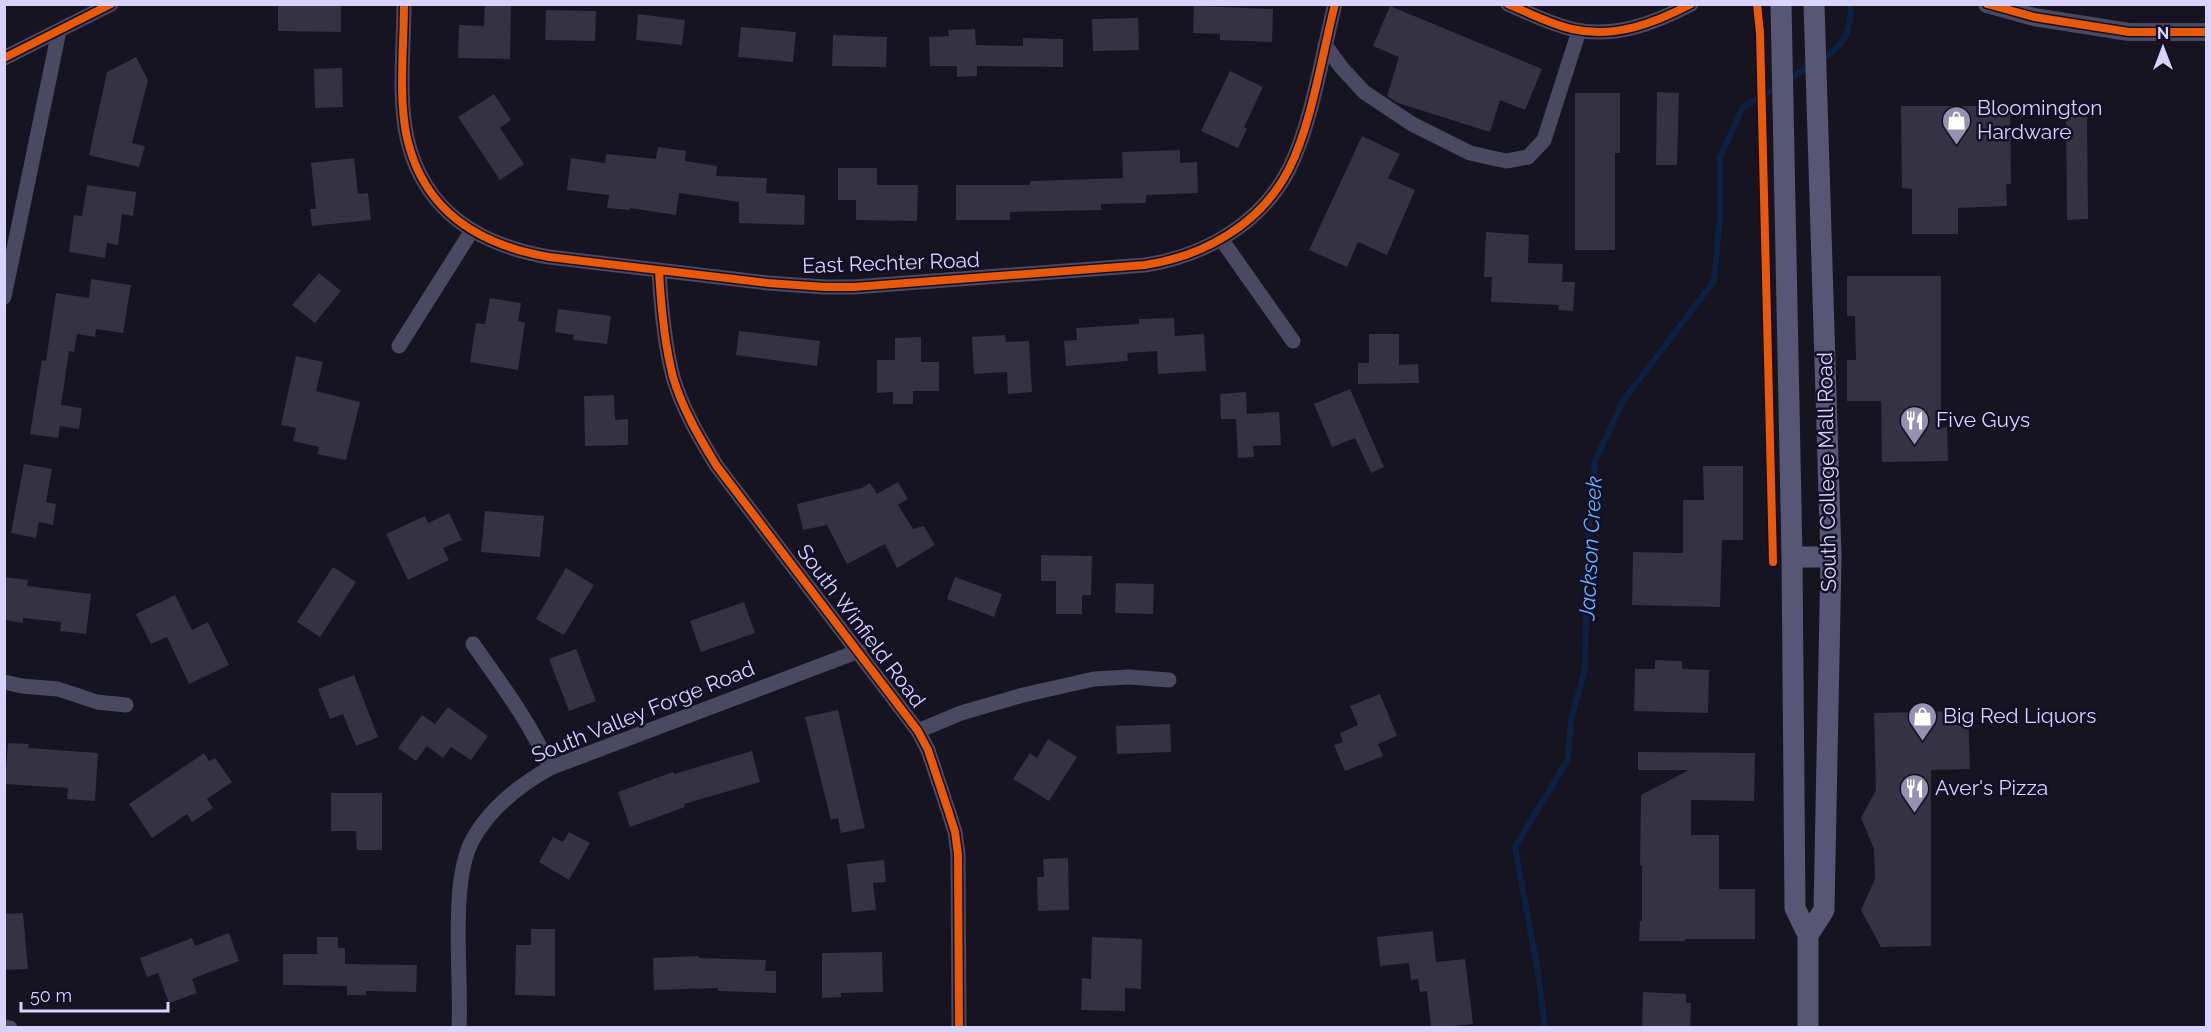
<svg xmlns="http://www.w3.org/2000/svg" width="2211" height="1032" font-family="Raleway,sans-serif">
<rect width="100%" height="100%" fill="#161421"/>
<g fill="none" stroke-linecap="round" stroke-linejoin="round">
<path stroke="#0d2144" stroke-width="6" d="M 1821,60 C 1845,45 1851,33 1851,4
M 1787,80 L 1812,65
M 1545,1028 L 1538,972 L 1515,847 L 1568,759 L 1571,720 L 1585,669 L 1588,537 L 1595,461 L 1623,401 L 1714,281 L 1720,216 L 1720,157 L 1743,107 L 1779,86"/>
</g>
<path fill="#343243" d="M 278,4 L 341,4 L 341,32 L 278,31 Z
M 485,5 L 511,6 L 510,59 L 458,58 L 459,25 L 484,26 Z
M 1194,6 L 1273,9 L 1272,42 L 1220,40 L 1220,34 L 1193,33 Z
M 1390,6 L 1542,69 L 1525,110 L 1500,100 L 1490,132 L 1398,103 L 1387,96 L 1399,57 L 1373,46 Z
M 546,10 L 596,11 L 595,41 L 545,40 Z
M 638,14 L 685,20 L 682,45 L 636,40 Z
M 1138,18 L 1139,50 L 1093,51 L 1092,19 Z
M 741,27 L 796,32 L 793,62 L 738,57 Z
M 975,29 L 976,45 L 1023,46 L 1023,38 L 1063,39 L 1063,67 L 977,66 L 977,76 L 957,77 L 957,66 L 930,66 L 929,37 L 949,36 L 948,30 Z
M 833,35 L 887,37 L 886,67 L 832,66 Z
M 136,57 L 148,80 L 132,143 L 145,146 L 139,167 L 89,155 L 107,72 Z
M 342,68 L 343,107 L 315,108 L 314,69 Z
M 1230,71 L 1263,87 L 1244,127 L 1247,129 L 1238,148 L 1201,131 Z
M 1657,92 L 1679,93 L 1677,165 L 1656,165 Z
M 1575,93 L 1620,93 L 1620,153 L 1615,153 L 1615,250 L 1575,250 Z
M 494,94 L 511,120 L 500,128 L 524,164 L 500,180 L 458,117 Z
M 1901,106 L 2010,106 L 2011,184 L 2006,184 L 2007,206 L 1958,208 L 1958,234 L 1912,234 L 1912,189 L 1902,188 Z
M 2087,116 L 2088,219 L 2067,220 L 2066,117 Z
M 1362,136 L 1400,154 L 1388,178 L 1415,190 L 1387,255 L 1358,242 L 1347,267 L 1309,250 Z
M 658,147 L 686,151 L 685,161 L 717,166 L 716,176 L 767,178 L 766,193 L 805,195 L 804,225 L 739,223 L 739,202 L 679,193 L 676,215 L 630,208 L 630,210 L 607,208 L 609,195 L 567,190 L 571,158 L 605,163 L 606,154 L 656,159 Z
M 1180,150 L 1180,163 L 1197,162 L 1198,193 L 1146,195 L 1146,203 L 1101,204 L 1101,210 L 1010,212 L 1010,220 L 956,220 L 956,185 L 1030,185 L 1030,181 L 1123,178 L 1122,152 Z
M 354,158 L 358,194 L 368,193 L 371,220 L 312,226 L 310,209 L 316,209 L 311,163 Z
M 838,168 L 877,168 L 877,185 L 918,185 L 917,221 L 856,220 L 856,200 L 838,200 Z
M 87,185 L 136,192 L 133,216 L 122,214 L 118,245 L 107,243 L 105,258 L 69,252 L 74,215 L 82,216 Z
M 1486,232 L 1529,235 L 1528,263 L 1563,264 L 1562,282 L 1575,282 L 1573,311 L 1558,310 L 1559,305 L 1491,302 L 1492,277 L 1484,277 Z
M 319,273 L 341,291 L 315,323 L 292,305 Z
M 1847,276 L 1941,276 L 1941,428 L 1947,427 L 1948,461 L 1882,462 L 1881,401 L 1847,401 L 1847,360 L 1856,360 L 1855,316 L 1847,316 Z
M 91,279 L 131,285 L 123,333 L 96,329 L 95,337 L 77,334 L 74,352 L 69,351 L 61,405 L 82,408 L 79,429 L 60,426 L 58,438 L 30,434 L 42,360 L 46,361 L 56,293 L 89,298 Z
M 490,298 L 521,303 L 518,321 L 525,323 L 518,370 L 470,362 L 476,323 L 485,324 Z
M 558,309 L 611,316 L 607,344 L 573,340 L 574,335 L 555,332 Z
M 1174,318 L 1175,336 L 1204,334 L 1206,371 L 1158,374 L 1157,351 L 1127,353 L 1128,361 L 1066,366 L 1064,341 L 1077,340 L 1076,328 L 1139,324 L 1139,319 Z
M 739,331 L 820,341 L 817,366 L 736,355 Z
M 1369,334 L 1399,334 L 1399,365 L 1418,364 L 1419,383 L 1358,384 L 1358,363 L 1369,363 Z
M 1005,335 L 1006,342 L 1029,341 L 1032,392 L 1008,394 L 1007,372 L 974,374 L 972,337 Z
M 921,337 L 921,362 L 939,362 L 939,391 L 913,391 L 913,404 L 893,404 L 893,392 L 877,393 L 877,360 L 895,360 L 895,338 Z
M 296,356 L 323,362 L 316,391 L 360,402 L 346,460 L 317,454 L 319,447 L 293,441 L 296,428 L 281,425 Z
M 1350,389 L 1384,467 L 1371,473 L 1355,438 L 1332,447 L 1314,404 Z
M 1246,392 L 1247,414 L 1279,412 L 1281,445 L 1253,446 L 1254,457 L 1238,458 L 1236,419 L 1221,419 L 1220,394 Z
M 614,395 L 615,420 L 628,419 L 628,445 L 585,446 L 584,396 Z
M 24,464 L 52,469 L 46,502 L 56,504 L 53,525 L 39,522 L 36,538 L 11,533 Z
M 1703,466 L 1743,466 L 1743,540 L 1722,540 L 1720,607 L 1632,605 L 1633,552 L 1683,553 L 1683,500 L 1704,500 Z
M 898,482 L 908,499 L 898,505 L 913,529 L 924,526 L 935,545 L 897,568 L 885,544 L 847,564 L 827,525 L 803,530 L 797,504 L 862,488 L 870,483 L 877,494 Z
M 485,511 L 544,516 L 540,557 L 481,552 Z
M 449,513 L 462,540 L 443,548 L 449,560 L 408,580 L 386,534 L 425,516 L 428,523 Z
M 1041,555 L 1092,556 L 1091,595 L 1082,595 L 1082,614 L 1056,614 L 1056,581 L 1041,581 Z
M 333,567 L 356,582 L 320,637 L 297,622 Z
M 566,568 L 594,585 L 564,635 L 536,619 Z
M 4,577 L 28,580 L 27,586 L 91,594 L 86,634 L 60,631 L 61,622 L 23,618 L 23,623 L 4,620 Z
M 955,577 L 1002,594 L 994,617 L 947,599 Z
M 1116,583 L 1154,584 L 1153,614 L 1115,613 Z
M 175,595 L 192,630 L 208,622 L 229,665 L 189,684 L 167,637 L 151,644 L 136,614 Z
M 744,602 L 755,633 L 701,652 L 690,621 Z
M 576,649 L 596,701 L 569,711 L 549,659 Z
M 1655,660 L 1682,661 L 1682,669 L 1709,670 L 1708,713 L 1634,711 L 1635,669 L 1655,669 Z
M 354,675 L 378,737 L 356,746 L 343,714 L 330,719 L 318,689 Z
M 1380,694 L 1397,736 L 1378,744 L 1383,756 L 1345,771 L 1334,745 L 1343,742 L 1340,733 L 1358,725 L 1350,706 Z
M 448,707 L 488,736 L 471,760 L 451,747 L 443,758 L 427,746 L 416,761 L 398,748 L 422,715 L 435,724 Z
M 838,710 L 865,828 L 841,833 L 838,818 L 831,820 L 805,717 Z
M 1968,711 L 1970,769 L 1931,770 L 1931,946 L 1881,947 L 1861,910 L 1875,879 L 1874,849 L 1861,818 L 1876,790 L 1874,713 Z
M 1170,724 L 1171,752 L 1117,754 L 1116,726 Z
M 1048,739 L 1077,757 L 1049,801 L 1013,779 L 1030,753 L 1037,758 Z
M 8,743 L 29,744 L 28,748 L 98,753 L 95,801 L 67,799 L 68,788 L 5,784 Z
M 752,751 L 760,782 L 684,804 L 685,807 L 630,827 L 618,792 L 673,772 L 674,774 Z
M 1638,752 L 1755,753 L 1754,801 L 1691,800 L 1691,835 L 1719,835 L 1719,889 L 1755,889 L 1755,939 L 1685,939 L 1685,941 L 1639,941 L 1640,921 L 1642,921 L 1642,865 L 1640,866 L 1641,795 L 1689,770 L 1638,770 Z
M 204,753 L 209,761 L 215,758 L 232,782 L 207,799 L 213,808 L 192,822 L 187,814 L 152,838 L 129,804 Z
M 331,793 L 382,793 L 382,850 L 357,850 L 356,831 L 331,831 Z
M 569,832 L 590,843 L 569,880 L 539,862 L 553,837 L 563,842 Z
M 1068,858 L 1069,910 L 1038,911 L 1037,877 L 1044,877 L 1043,859 Z
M 884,860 L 886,882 L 873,883 L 876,910 L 852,912 L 847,864 Z
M 23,913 L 28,969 L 4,970 L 4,914 Z
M 531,929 L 555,929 L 555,996 L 515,995 L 516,945 L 531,945 Z
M 1433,931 L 1436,962 L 1465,959 L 1473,1024 L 1431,1028 L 1427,991 L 1420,992 L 1418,979 L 1411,980 L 1409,963 L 1380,966 L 1377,937 Z
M 229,933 L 239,961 L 192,979 L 197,993 L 169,1003 L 158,973 L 147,977 L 140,958 L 192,938 L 195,946 Z
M 317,937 L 338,937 L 338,948 L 345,948 L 345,964 L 417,965 L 416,992 L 366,991 L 366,995 L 347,995 L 347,986 L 283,985 L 283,954 L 317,954 Z
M 1092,937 L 1142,939 L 1141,989 L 1125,988 L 1125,1011 L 1081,1010 L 1082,978 L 1091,979 Z
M 882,952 L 883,992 L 841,993 L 841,997 L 822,998 L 822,953 Z
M 699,956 L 699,958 L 766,960 L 765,971 L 776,971 L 776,993 L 718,991 L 718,988 L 654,990 L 653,958 Z
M 1643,992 L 1686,994 L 1686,1003 L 1691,1003 L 1690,1028 L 1642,1028 Z"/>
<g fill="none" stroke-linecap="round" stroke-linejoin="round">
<path stroke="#4a4962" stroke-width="15" d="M 404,4 C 404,46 398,97 407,138 C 424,212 479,245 549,257 L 768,283 L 825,287 L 854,287 L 1145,265 C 1204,256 1261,224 1289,169 C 1312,123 1322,55 1335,4
M 1508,4 C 1529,13 1550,24 1572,29 C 1614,39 1655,23 1691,4
M 1325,45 L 1341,67 L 1364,92 L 1412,124 L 1470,153 L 1506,161 L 1528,157 L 1544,140 L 1579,31
M 4,58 L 111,4
M 1221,239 L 1293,341
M 659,271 C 661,307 664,342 673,377 C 682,408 699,437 716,465 L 918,731 L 928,750 L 948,810 L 955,832 L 958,854 L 959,1028
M 4,297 L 59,31
M 399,346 L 471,232
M 473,644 C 501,684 531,723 550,768
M 4,682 L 22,686 L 58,689 L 97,702 L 126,705
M 918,731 L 961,713 L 1023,695 L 1094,679 L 1129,677 L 1169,680
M 4,1027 L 10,1028
M 459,1028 C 462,978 449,881 473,839 C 490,808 520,785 550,768 L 859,651"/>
<path stroke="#4a4962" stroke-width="18" d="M 1987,4 L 2034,17 L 2129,32 L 2206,32"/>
<path stroke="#575674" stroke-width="21" d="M 1781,4 L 1792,557 L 1795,908 L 1808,935 L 1808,1028
M 1792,557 L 1831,557
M 1808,935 L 1824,910 L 1831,557 L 1814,4"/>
<defs>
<path id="cycleway" d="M 404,4 C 404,46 398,97 407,138 C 424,212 479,245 549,257 L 768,283 L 825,287 L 854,287 L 1145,265 C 1204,256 1261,224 1289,169 C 1312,123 1322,55 1335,4
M 1508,4 C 1529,13 1550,24 1572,29 C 1614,39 1655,23 1691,4
M 1757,4 L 1760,33 L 1773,562
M 1987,4 L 2034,17 L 2129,32 L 2206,32
M 4,58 L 111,4
M 659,271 C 661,307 664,342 673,377 C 682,408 699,437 716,465 L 918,731 L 928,750 L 948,810 L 955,832 L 958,854 L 959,1028"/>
</defs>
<use href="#cycleway" stroke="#130f26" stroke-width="11"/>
<use href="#cycleway" stroke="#e8590c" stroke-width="8"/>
</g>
<defs>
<symbol id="shop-pin" viewBox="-11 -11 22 30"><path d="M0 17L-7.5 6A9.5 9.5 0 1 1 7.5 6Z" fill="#9591b1" stroke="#130f26"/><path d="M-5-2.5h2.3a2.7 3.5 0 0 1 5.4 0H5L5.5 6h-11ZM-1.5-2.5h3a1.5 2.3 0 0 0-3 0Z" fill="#fff"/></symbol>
<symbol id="restaurant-pin" viewBox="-11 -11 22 30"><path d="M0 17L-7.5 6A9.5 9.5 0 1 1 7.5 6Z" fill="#9591b1" stroke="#130f26"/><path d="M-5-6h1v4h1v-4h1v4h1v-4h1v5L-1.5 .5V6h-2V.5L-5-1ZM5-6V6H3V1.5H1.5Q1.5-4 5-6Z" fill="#fff"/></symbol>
</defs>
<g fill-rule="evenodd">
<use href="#shop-pin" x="1940" y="104" width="33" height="45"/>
<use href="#restaurant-pin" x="1898" y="404" width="33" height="45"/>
<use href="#shop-pin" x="1906" y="700" width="33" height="45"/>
<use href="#restaurant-pin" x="1898" y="772" width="33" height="45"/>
</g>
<g text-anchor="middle" stroke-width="5" stroke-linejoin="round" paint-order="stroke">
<g font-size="21" fill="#d9d4ff" stroke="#130f26" text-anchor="start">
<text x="1977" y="115">Bloomington<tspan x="1977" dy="24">Hardware</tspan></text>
<text x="1936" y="427">Five Guys</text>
<text x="1943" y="723">Big Red Liquors</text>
<text x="1935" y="795">Aver's Pizza</text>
</g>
<g font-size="21" fill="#d9d4ff" stroke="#130f26">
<text transform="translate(891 263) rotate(-2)" y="7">East Rechter Road</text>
<text transform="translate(1827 472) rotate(-91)" y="7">South College Mall Road</text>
<text transform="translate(861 626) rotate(53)" y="7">South Winfield Road</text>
<text transform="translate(643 712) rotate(-22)" y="7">South Valley Forge Road</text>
</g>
<g font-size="22" font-style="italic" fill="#62b6ff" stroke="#130f26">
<text transform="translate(1590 548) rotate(-87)" y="8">Jackson Creek</text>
</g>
</g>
<rect width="2211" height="1032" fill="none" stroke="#d9d4ff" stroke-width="12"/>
<g transform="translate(2163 48)" stroke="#130f26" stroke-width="4.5" paint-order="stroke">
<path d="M0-4.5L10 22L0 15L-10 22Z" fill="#d9d4ff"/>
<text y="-9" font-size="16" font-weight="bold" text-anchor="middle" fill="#d9d4ff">N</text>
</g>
<path d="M21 1002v9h147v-9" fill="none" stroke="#d9d4ff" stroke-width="3"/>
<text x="30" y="1002" font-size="18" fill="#d9d4ff" stroke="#130f26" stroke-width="4.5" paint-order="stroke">50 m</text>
</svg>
